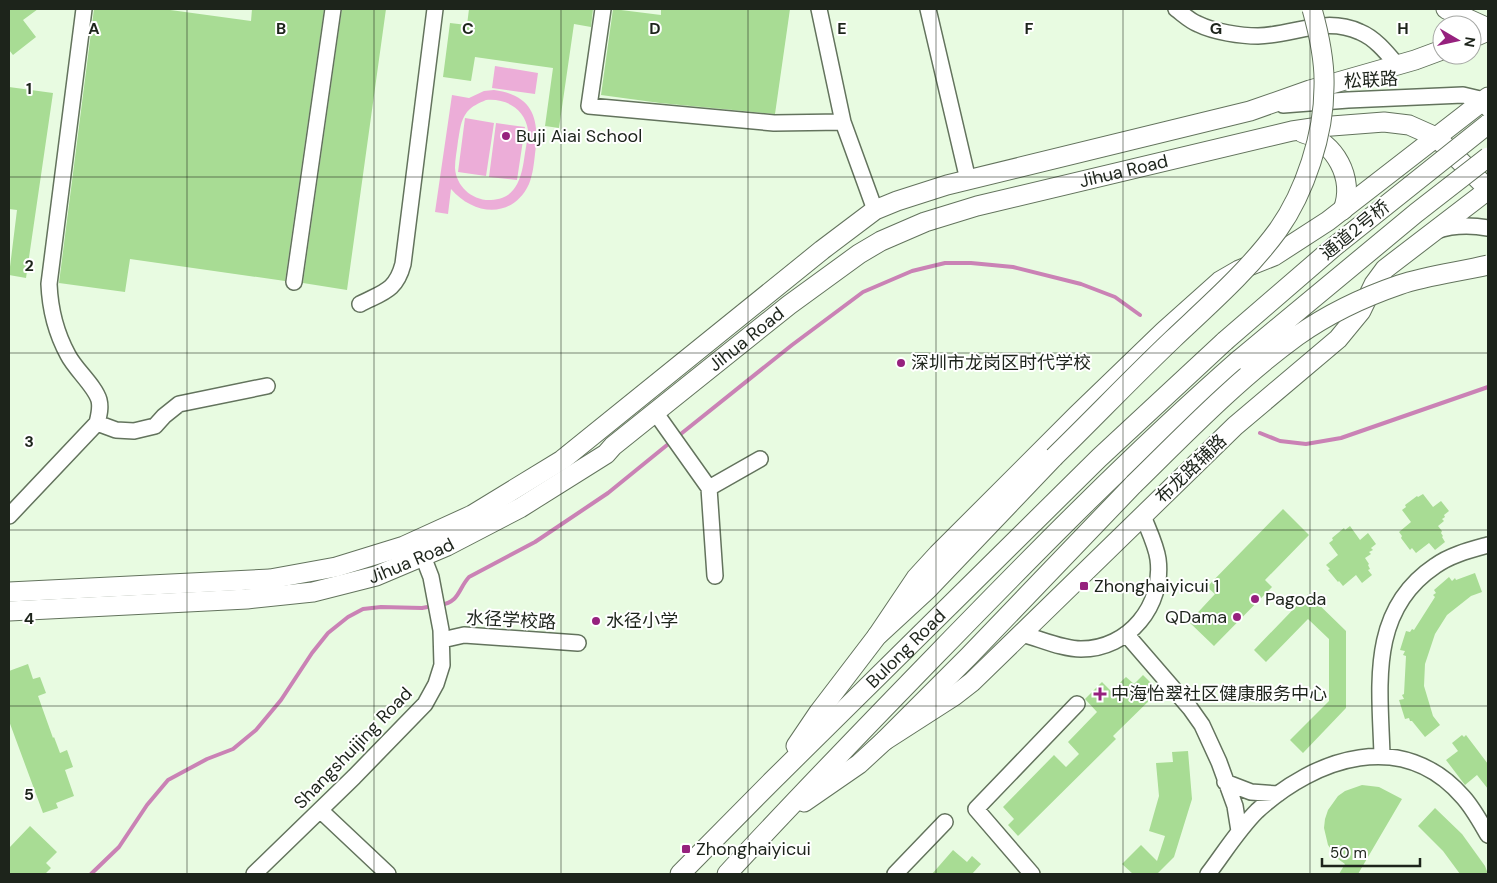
<svg xmlns="http://www.w3.org/2000/svg" width="1497" height="883" font-family="'DM Sans','Noto Sans SC',sans-serif">
<rect width="100%" height="100%" fill="#e8fbe1"/>
<path fill="#ecadd8" fill-rule="evenodd" d="M 495,66 L 538,73 L 535,94 L 492,88 Z
M 494,90 C 533,95 540,119 535,154 C 534,163 533,174 529,184 C 513,219 474,216 451,189 L 448,214 L 435,212 L 452,95 L 469,98 L 484,91 ZM 486,100 C 506,98 525,109 528,130 C 528,138 526,146 525,153 C 522,175 518,199 491,200 C 472,201 456,186 455,168 C 455,159 457,150 458,141 C 460,131 460,121 467,112 C 472,106 479,103 486,100 Z
M 465,118 L 494,123 L 486,176 L 458,172 Z
M 496,123 L 525,127 L 517,180 L 489,177 Z"/>
<g fill="none" stroke-linecap="round" stroke-linejoin="round">
<path stroke="#ca82b5" stroke-width="4" d="M 1260,433 L 1280,441 L 1306,444 L 1341,438 L 1488,387
M 677,437 L 792,345 L 863,292 L 912,271 L 945,263 L 971,263 L 1013,267 L 1081,284 L 1115,297 L 1140,315
M 440,605 C 460,602 458,589 469,577 L 535,542 L 608,493 L 672,441
M 91,874 L 119,847 L 147,805 L 168,780 L 207,759 L 233,749 L 256,730 L 281,700 L 312,653 L 328,633 L 348,617 L 363,609 L 381,607 L 422,608 L 433,606"/>
</g>
<path fill="#a8dc94" d="M 9,9 L 38,9 L 23,20 L 36,37 L 13,55 L 9,50 Z
M 94,9 L 163,9 L 251,21 L 252,9 L 324,9 L 285,281 L 130,259 L 125,292 L 59,283 Z
M 342,9 L 386,9 L 347,290 L 303,283 Z
M 469,9 L 593,9 L 591,27 L 574,24 L 559,128 L 545,126 L 553,68 L 475,57 L 471,81 L 443,77 L 450,23 L 467,25 Z
M 613,9 L 661,15 L 661,9 L 790,9 L 775,114 L 660,103 L 601,95 Z
M 9,87 L 53,93 L 26,278 L 9,275 L 17,210 L 9,209 Z
M 1423,494 L 1433,507 L 1441,501 L 1449,511 L 1444,515 L 1445,517 L 1442,519 L 1444,521 L 1438,526 L 1442,531 L 1441,533 L 1443,536 L 1442,537 L 1445,542 L 1435,550 L 1429,543 L 1416,553 L 1412,548 L 1410,550 L 1401,538 L 1402,536 L 1399,532 L 1411,522 L 1402,510 L 1406,507 L 1405,505 L 1417,496 L 1418,497 Z
M 1283,509 L 1309,535 L 1265,580 L 1272,587 L 1214,646 L 1189,622 L 1215,594 L 1207,587 Z
M 1350,526 L 1360,540 L 1368,533 L 1376,544 L 1371,548 L 1373,550 L 1369,552 L 1371,554 L 1365,558 L 1369,564 L 1368,565 L 1370,569 L 1368,570 L 1372,575 L 1362,583 L 1356,575 L 1343,586 L 1339,581 L 1338,582 L 1328,570 L 1330,569 L 1326,565 L 1338,555 L 1329,543 L 1333,540 L 1332,538 L 1344,528 L 1345,530 Z
M 1475,573 L 1482,592 L 1471,596 L 1447,615 L 1435,634 L 1425,664 L 1424,686 L 1433,716 L 1440,725 L 1425,737 L 1412,721 L 1410,721 L 1409,718 L 1405,719 L 1399,700 L 1404,699 L 1402,695 L 1404,694 L 1406,656 L 1403,655 L 1405,651 L 1400,650 L 1406,631 L 1410,632 L 1412,629 L 1414,630 L 1435,597 L 1433,595 L 1436,593 L 1434,590 L 1449,577 L 1452,581 L 1455,578 L 1456,580 Z
M 1308,594 L 1346,631 L 1346,708 L 1303,753 L 1290,740 L 1329,701 L 1329,639 L 1308,619 L 1266,662 L 1254,650 Z
M 28,664 L 33,679 L 40,677 L 46,693 L 38,696 L 53,738 L 54,737 L 60,753 L 67,750 L 73,767 L 65,770 L 74,796 L 56,803 L 58,808 L 43,813 L 9,721 L 9,671 Z
M 1143,675 L 1159,691 L 1113,736 L 1116,739 L 1018,836 L 1008,825 L 1014,819 L 1003,807 L 1054,755 L 1066,767 L 1079,754 L 1068,742 L 1097,712 L 1085,699 L 1102,682 L 1111,691 L 1126,677 L 1134,684 Z
M 1462,735 L 1464,737 L 1466,735 L 1488,764 L 1488,789 L 1477,775 L 1465,785 L 1446,760 L 1458,751 L 1452,743 Z
M 1188,751 L 1192,799 L 1174,857 L 1157,874 L 1133,874 L 1122,864 L 1141,845 L 1157,861 L 1165,836 L 1149,831 L 1159,796 L 1156,763 L 1173,762 L 1172,752 Z
M 1362,785 L 1379,787 L 1402,799 L 1358,874 L 1339,874 L 1345,864 L 1338,859 L 1328,845 L 1324,828 L 1325,819 L 1328,810 L 1338,796 L 1345,791 Z
M 1435,808 L 1462,834 L 1485,866 L 1488,874 L 1460,874 L 1443,851 L 1418,826 Z
M 30,826 L 57,852 L 46,863 L 51,868 L 45,874 L 9,874 L 9,848 Z
M 953,850 L 967,862 L 972,856 L 981,864 L 972,874 L 932,874 Z"/>
<g fill="none" stroke-linecap="round" stroke-linejoin="round">
<defs>
<path id="minor" d="M 603,9 L 589,106 L 774,123 L 843,122
M 819,9 L 843,122 L 875,210
M 928,9 L 968,180
M 1176,9 C 1183,14 1190,21 1198,24 C 1214,32 1241,36 1258,36 C 1295,35 1324,16 1360,32 C 1375,38 1387,53 1397,65
M 1283,105 L 1348,100 L 1463,95 L 1480,99 L 1488,109
M 1436,231 C 1453,225 1470,225 1488,228
M 294,282 L 333,9
M 360,304 C 383,292 396,291 403,264 L 435,9
M 655,412 L 709,488 L 715,576
M 97,423 L 116,430 L 134,431 L 155,426 L 164,416 L 179,404 L 267,386
M 709,488 L 760,459
M 9,516 L 97,423 C 99,415 101,408 99,400 C 95,386 75,369 68,355 C 56,333 50,308 49,284 L 84,9
M 1022,634 C 1041,639 1062,649 1081,649 C 1129,649 1164,605 1158,559 C 1156,545 1148,529 1143,516
M 1126,634 L 1190,708 L 1202,725 L 1219,762 L 1235,806 L 1239,831
M 442,640 L 464,635 L 578,643
M 1382,755 C 1380,686 1368,611 1435,566 C 1450,555 1470,550 1488,545
M 1225,782 L 1251,792 L 1278,794
M 320,810 L 388,874
M 254,874 L 354,777 L 425,704 L 436,684 L 442,665 L 441,630 L 431,577 L 419,546
M 895,874 L 945,822
M 1032,874 L 976,809 L 1077,704
M 1208,874 C 1224,853 1238,830 1257,811 C 1316,757 1403,728 1463,797 C 1473,808 1481,823 1488,835"/>
<g id="major">
<path d="M 1446,9 L 1488,28"/>
<path d="M 1472,38 L 1488,31"/>
<path d="M 1303,133 C 1335,142 1355,178 1343,210"/>
<path d="M 9,592 L 270,579 L 336,567 L 404,546 L 472,515 L 562,460 L 822,250 L 875,210 L 897,201 L 947,185 L 1250,111 L 1310,90 L 1415,60 L 1442,50"/>
<path id="s1" d="M 9,611 L 247,599 L 313,592 L 376,576 L 447,546 L 520,508 L 606,454 L 613,446 L 789,305 L 859,254 L 881,241 L 925,222 L 977,206 L 1292,131 L 1319,127 L 1384,122 L 1409,125 L 1436,137 L 1488,189"/>
<path d="M 877,636 L 916,578 L 938,554 L 1077,415 L 1164,331 L 1220,281 L 1239,270 L 1274,256 L 1328,221 L 1488,97"/>
<path d="M 884,741 L 954,696 L 972,682 L 1235,426 L 1338,339 L 1361,311 L 1374,284 L 1385,269 L 1488,190"/>
<path d="M 796,746 L 819,712 L 877,636 L 928,589 L 1054,457"/>
<path d="M 804,802 L 859,764 L 884,741 L 969,656 L 1134,484"/>
<path id="s2" d="M 680,874 L 772,781 L 1099,458 L 1225,341"/>
<path d="M 727,874 C 795,800 865,728 935,656 C 1034,554 1133,453 1240,359"/>
</g>
</defs>
<use href="#minor" stroke="#63735d" stroke-width="18"/>
<use href="#major" stroke="#63735d" stroke-width="21"/>
<use href="#minor" stroke="#fff" stroke-width="15"/>
<use href="#major" stroke="#fff" stroke-width="19"/>
<defs>
<path id="major-bridge" d="M 1225,341 L 1335,246 L 1488,124
M 1240,359 L 1416,213 L 1488,157
M 1054,457 C 1094,418 1133,377 1173,339 C 1210,304 1248,271 1278,230 C 1305,192 1324,134 1324,87 C 1325,61 1319,34 1312,9
M 1134,484 C 1186,433 1238,379 1297,336 C 1328,314 1364,297 1399,285 C 1428,275 1459,272 1488,265"/>
</defs>
<use href="#major-bridge" stroke="#63735d" stroke-width="21" stroke-linecap="butt"/>
<use href="#major-bridge" stroke="#fff" stroke-width="19"/>
</g>
<path fill="none" stroke="#1d241b" stroke-width="1" stroke-opacity="0.55" d="M 187,9 L 187,874M 374,9 L 374,874M 561,9 L 561,874M 748,9 L 748,874M 936,9 L 936,874M 1123,9 L 1123,874M 1310,9 L 1310,874M 9,177 L 1488,177M 9,353 L 1488,353M 9,530 L 1488,530M 9,706 L 1488,706"/>
<g fill="#96217e" stroke="#fff" stroke-width="2">
<circle cx="506" cy="136" r="5"/>
<circle cx="901" cy="363" r="5"/>
<rect x="1079" y="581" width="10" height="10" rx="2.5"/>
<circle cx="1255" cy="599" r="5"/>
<circle cx="1237" cy="617" r="5"/>
<circle cx="596" cy="621" r="5"/>
<path d="M1097.5 686.5h5v5h5v5h-5v5h-5v-5h-5v-5h5z"/>
<rect x="681" y="844" width="10" height="10" rx="2.5"/>
</g>
<g text-anchor="middle" stroke-width="4" stroke-linejoin="round" paint-order="stroke">
<g font-size="18" fill="#1d241b" stroke="#fff">
<text transform="translate(1371 80) rotate(-3)" y="6">松联路</text>
<text dy="6" stroke="none"><textPath href="#s1" startOffset="1232">Jihua Road</textPath></text>
<text transform="translate(1355 230) rotate(-39)" y="6">通道2号桥</text>
<text dy="6" stroke="none"><textPath href="#s1" startOffset="812">Jihua Road</textPath></text>
<text transform="translate(1191 469) rotate(-44)" y="6">布龙路辅路</text>
<text dy="6" stroke="none"><textPath href="#s1" startOffset="408">Jihua Road</textPath></text>
<text transform="translate(511 620) rotate(3)" y="6">水径学校路</text>
<text dy="6" stroke="none"><textPath href="#s2" startOffset="319">Bulong Road</textPath></text>
<text transform="translate(353 748) rotate(-46)" y="6">Shangshuijing Road</text>
</g>
<g font-size="18" fill="#1d241b" stroke="#fff" text-anchor="start">
<text x="516" y="142">Buji Aiai School</text>
<text x="911" y="369">深圳市龙岗区时代学校</text>
<text x="1094" y="592">Zhonghaiyicui 1</text>
<text x="1265" y="605">Pagoda</text>
<text x="1227" y="623" text-anchor="end">QDama</text>
<text x="606" y="627">水径小学</text>
<text x="1111" y="700">中海怡翠社区健康服务中心</text>
<text x="696" y="855">Zhonghaiyicui</text>
</g>
</g>
<g font-size="16" text-anchor="middle" font-weight="bold" fill="#1d241b" stroke="#fff" stroke-width="4" stroke-linejoin="round" paint-order="stroke">
<text x="94" y="34">A</text>
<text x="281" y="34">B</text>
<text x="468" y="34">C</text>
<text x="655" y="34">D</text>
<text x="842" y="34">E</text>
<text x="1029" y="34">F</text>
<text x="1216" y="34">G</text>
<text x="1403" y="34">H</text>
<text x="29" y="94">1</text>
<text x="29" y="271">2</text>
<text x="29" y="447">3</text>
<text x="29" y="624">4</text>
<text x="29" y="800">5</text>
</g>
<rect width="1497" height="883" fill="none" stroke="#1d241b" stroke-width="20"/>
<g transform="translate(1457 40) rotate(99)"><circle r="24" fill="#ffffff" stroke="#a5a7a4"/>
<path d="M0-4L9 19L0 12L-9 19Z" fill="#96217e"/>
<text y="-8" font-size="14" font-weight="bold" text-anchor="middle" fill="#1d241b">N</text>
</g>
<path d="M1322 858v8h98v-8" fill="none" stroke="#1d241b" stroke-width="2.5"/>
<text x="1330" y="858" font-size="15" fill="#1d241b" stroke="#ffffff" stroke-width="4" paint-order="stroke">50 m</text>
</svg>
